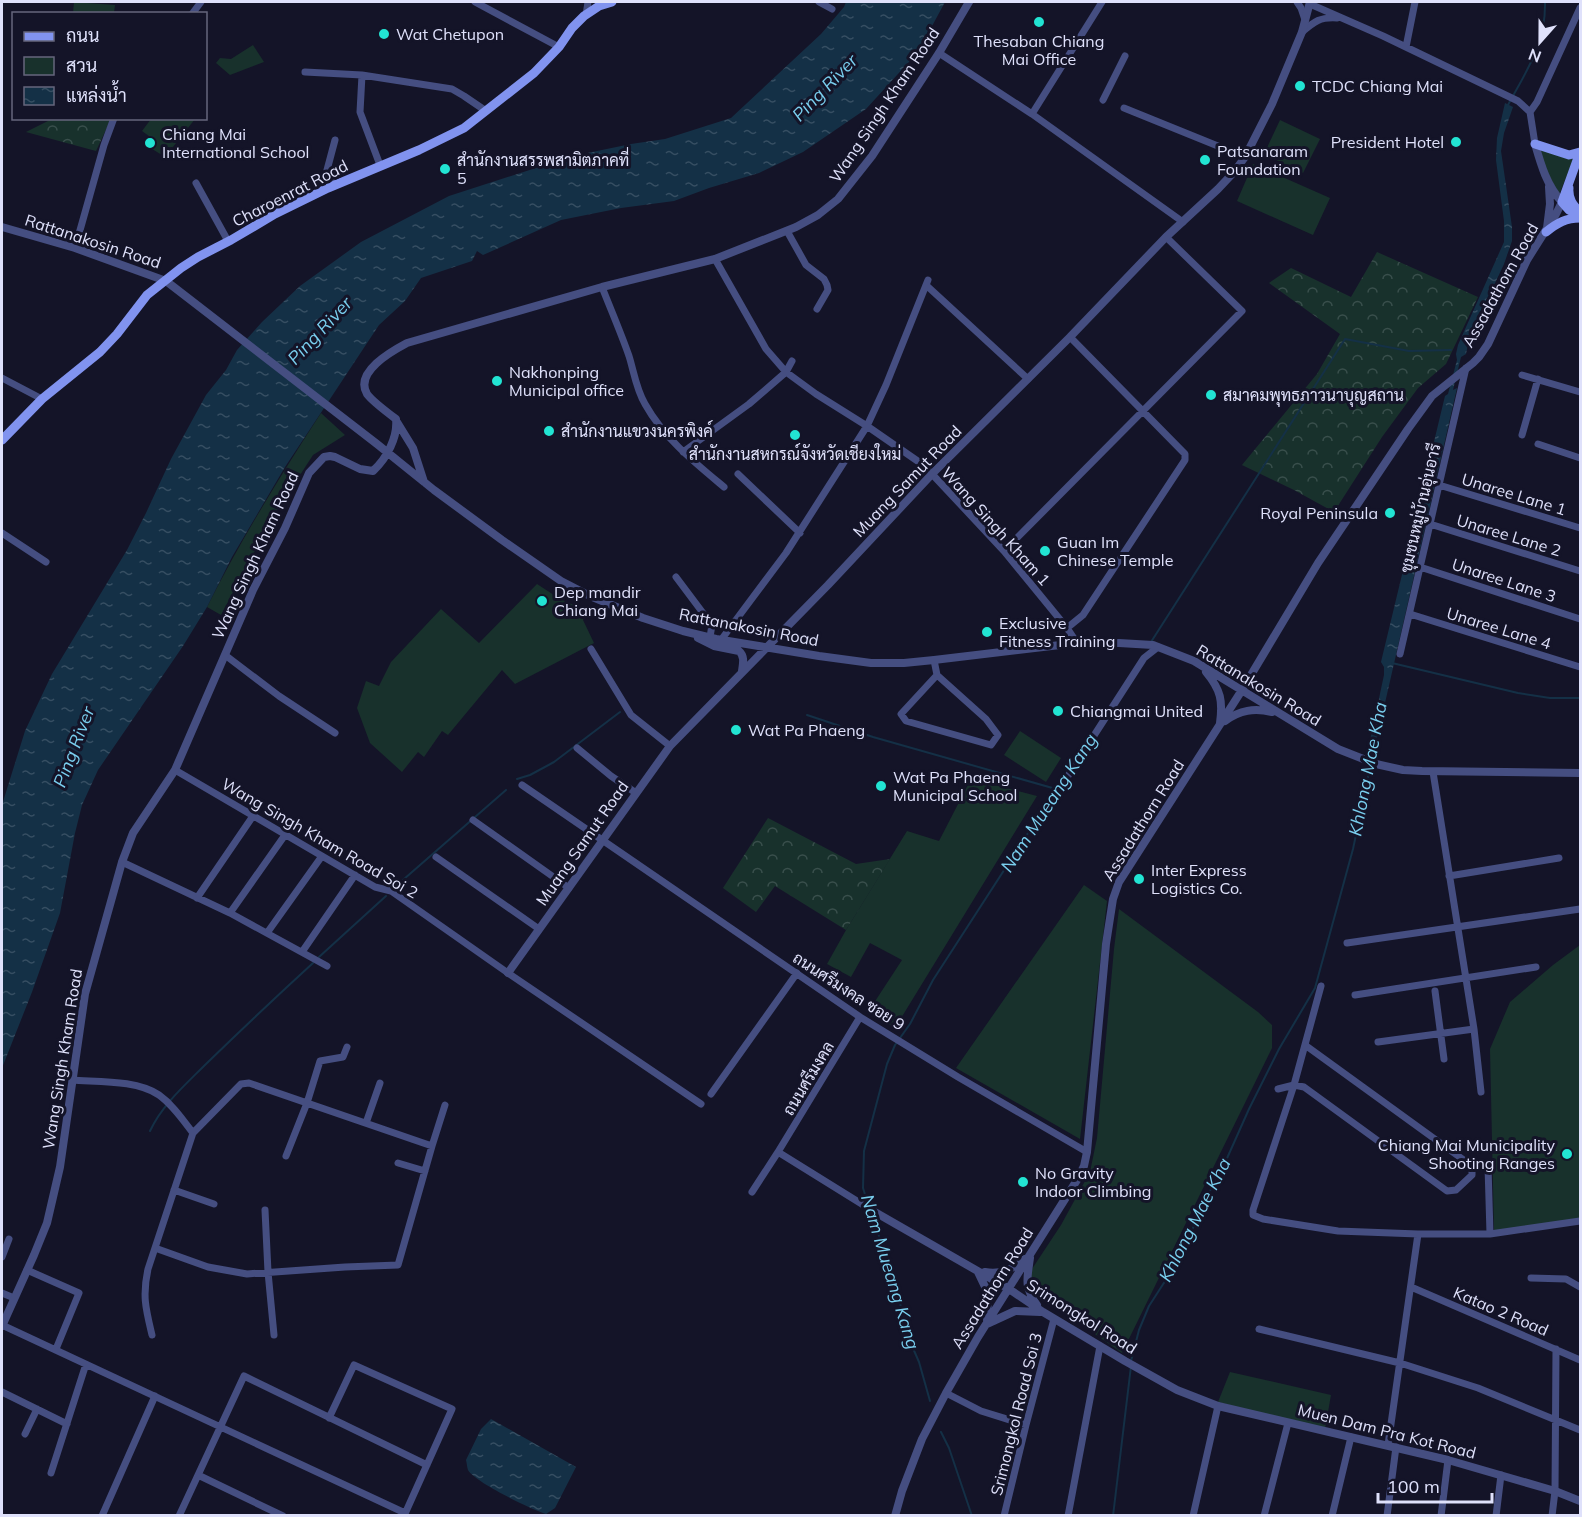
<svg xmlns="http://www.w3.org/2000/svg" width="1582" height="1517" font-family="Mulish,Sarabun,sans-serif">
<defs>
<pattern id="forest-crowns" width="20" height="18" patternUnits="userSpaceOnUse" patternTransform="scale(1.5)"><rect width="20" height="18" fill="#18312c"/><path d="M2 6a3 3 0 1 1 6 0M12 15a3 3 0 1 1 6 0" fill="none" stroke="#394f4c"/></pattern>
<pattern id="water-ripples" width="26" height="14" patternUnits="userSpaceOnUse" patternTransform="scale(1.5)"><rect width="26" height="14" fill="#143046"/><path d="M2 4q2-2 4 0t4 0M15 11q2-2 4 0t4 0" fill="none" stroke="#364e62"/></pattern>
</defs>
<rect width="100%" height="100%" fill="#141428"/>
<path fill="#18312c" d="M 74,2 L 115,5 L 114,13 L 73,13 Z
M 253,45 L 264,62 L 230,75 L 216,63 L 220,58 L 231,59 Z
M 151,119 L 151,118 L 195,119 L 165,157 L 149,147 L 153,139 L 142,131 Z
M 1280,120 L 1320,139 L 1303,173 L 1264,154 Z
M 1539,148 L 1574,158 L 1559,195 L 1546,169 Z
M 1253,164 L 1330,198 L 1313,235 L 1237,201 Z
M 321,413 L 345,435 L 313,455 L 273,517 L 221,615 L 207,607 C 241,540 280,476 321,413 Z
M 537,584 L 560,599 L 588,611 L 583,620 L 594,643 L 515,684 L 502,670 L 448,735 L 442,731 L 424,757 L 418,752 L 402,772 L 370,743 L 357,708 L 366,681 L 379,686 L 391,662 L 441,609 L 479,643 Z
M 1020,731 L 1061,758 L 1046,782 L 1004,755 Z
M 971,779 L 1037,796 L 895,1028 L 868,1012 L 902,960 L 870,943 L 851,977 L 827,964 L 846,930 L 907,831 L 939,841 Z
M 1084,885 L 1107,901 L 1080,1139 L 956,1068 Z
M 1119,909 L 1258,1012 L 1272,1025 L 1272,1048 L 1122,1353 L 1032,1290 L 1028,1275 L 1061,1225 L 1090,1172 L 1097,1138 L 1114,949 Z
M 1580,945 L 1580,1219 L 1494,1231 L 1490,1049 L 1510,1002 L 1553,965 Z
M 1230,1372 L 1331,1395 L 1325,1429 L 1218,1402 Z"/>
<path fill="url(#forest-crowns)" d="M 52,119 L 111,119 L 96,151 L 26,132 Z
M 1377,252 L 1478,297 L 1446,364 L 1418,388 L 1382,437 L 1334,512 L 1294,490 L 1242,465 L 1317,374 L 1340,334 L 1269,283 L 1291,268 L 1351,297 Z
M 768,818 L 856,864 L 890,859 L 846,930 L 775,886 L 756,912 L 723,888 Z"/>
<path fill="url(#water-ripples)" d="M 846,2 L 945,2 L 918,52 L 866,109 L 803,152 L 759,173 L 709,188 L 674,201 L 621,208 L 561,220 L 483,255 L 477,251 L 472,261 L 421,278 L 405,301 L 379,325 L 285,467 L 232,557 L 207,607 L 183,646 L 98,770 L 82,805 L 75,833 L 60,913 L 32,992 L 2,1068 L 2,805 L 25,731 L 52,674 L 127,550 L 146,513 L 171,459 L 206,395 L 226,370 L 237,350 L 262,322 L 300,286 L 361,242 L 449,196 L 573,156 L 631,144 L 665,139 L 731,118 L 821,34 L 844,7 Z
M 1505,103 L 1513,107 L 1504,133 L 1501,151 L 1512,227 L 1512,241 L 1504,264 L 1469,339 L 1466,354 L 1461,357 L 1453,390 L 1457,388 L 1374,751 L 1368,750 L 1384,675 L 1384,667 L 1381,662 L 1445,396 L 1448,394 L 1457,360 L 1456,354 L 1458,345 L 1504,242 L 1504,221 L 1496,160 L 1497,138 Z
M 491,1419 L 576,1467 L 555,1508 L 546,1514 C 531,1509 476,1483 468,1470 C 467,1467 467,1464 466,1460 L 481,1429 Z"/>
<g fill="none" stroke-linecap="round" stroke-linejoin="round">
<path stroke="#143046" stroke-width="2" d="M 1508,105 C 1527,70 1546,43 1545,2
M 1151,642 L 1345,339 L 1409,351 L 1451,350
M 1392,663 L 1518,693 L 1550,698 L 1580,698
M 807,715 L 873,737 L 1056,789
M 517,779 L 530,775 L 554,762 L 620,712
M 396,886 L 506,790
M 319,957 L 386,896
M 150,1131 C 162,1105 185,1085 206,1064 C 241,1030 277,996 313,963
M 869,1207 L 863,1188 L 864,1151 L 887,1064 L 895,1045 L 910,1024 L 933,980 L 1052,796
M 872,1215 L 897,1291 L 909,1339 L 919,1362 L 930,1401
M 1131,1361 L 1139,1330 L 1149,1306 L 1169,1275 L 1194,1226 L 1207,1196 L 1220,1174 L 1249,1109 L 1279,1049 L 1315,988 L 1353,849 L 1368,778 L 1369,763
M 941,1432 L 949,1448 L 972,1516
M 1113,1516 L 1131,1366"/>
<path stroke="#454e81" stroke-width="7" d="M 475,2 L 559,47
M 819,2 L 832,9
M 1297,2 L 1301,8 L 1305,20
M 1310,4 L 1383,36 L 1518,101 L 1530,112 L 1535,144
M 192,14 L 201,2
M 586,15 L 588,2
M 1302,32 C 1315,21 1320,17 1337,18
M 1406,47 L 1415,2
M 939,53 L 1032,114 L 1183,222
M 305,72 L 362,75 L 360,112 L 380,165
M 362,75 L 452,89 L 464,96 L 486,111
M 1103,100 L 1125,56
M 1124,108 L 1245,157
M 1530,112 L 1537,102 L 1580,8
M 1032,114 L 1102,2
M 196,183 L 228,241
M 334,186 L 327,170 L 335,140
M 787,231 L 806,265 L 824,279 L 827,285 L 828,290 L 817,309
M 75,248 L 104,145 L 114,118
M 715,259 L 766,349 L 786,372 L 816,394 L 867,426 L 919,462 L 932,474 L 1004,551 L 1067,628 L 1077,643
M 926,285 L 1028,379
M 602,287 C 611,310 621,333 629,356 C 634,372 636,389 645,404 C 664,438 694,462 724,487
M 1522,375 L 1580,392
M 2,378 L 42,399
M 1522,435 L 1538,379
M 1538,444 L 1580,458
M 683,452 L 749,404 L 786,372 L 792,361
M 738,474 L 800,533
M 1439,485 L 1580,528
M 1430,524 L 1580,571
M 2,533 L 46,562
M 1004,551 L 1242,311 L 1166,237
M 1420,567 L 1580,619
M 676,577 L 712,625 L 710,637
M 1410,614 L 1580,667
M 1067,628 L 1083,615 L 1185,460 L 1185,454 L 1070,337
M 721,640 L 786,553 L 867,426 L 886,385 L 928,280
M 591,649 L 631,715 L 670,746
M 1400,654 L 1466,368
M 225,655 L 279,696 L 335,733
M 934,660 L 937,675 L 986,719 L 998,735 L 991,745 L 906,721 L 901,714 L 937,675
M 577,748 L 611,776 L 636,793
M 175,770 L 375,887 L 391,891 L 508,973 L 701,1104
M 1433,772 L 1474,1029 L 1481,1092
M 522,785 L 860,1017 L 958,1077 L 1087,1152
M 1055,796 L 1144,658 L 1158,647
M 473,820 L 569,888
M 436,857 L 539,929
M 122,862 L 230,913 L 327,966
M 1449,876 L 1559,858
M 197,898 L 253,816
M 230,913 L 285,835
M 267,933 L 322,856
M 1347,943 L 1580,909
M 302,952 L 355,875
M 1321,986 L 1294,1085 L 1253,1210 L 1253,1215 L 1263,1219 L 1338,1231 L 1418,1234 L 1490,1234 L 1580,1221
M 1435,991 L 1444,1059
M 1355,995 L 1536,967
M 1378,1042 L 1474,1029
M 72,1080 C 99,1082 137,1080 159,1095 C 173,1105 183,1120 193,1133 L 148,1269 C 142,1296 146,1310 152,1335
M 1278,1089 L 1294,1085 L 1304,1087 L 1447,1191 L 1456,1190 L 1472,1175 L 1472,1166 L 1305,1045
M 711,1094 L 797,973
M 366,1123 L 380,1083
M 193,1133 L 241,1084 L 249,1083 L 432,1146
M 778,1152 L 873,1211
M 286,1156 L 307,1103 L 320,1061 L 343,1057 L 347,1047
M 398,1163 L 425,1171
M 1472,1166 L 1488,1166 L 1490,1234
M 174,1190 L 214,1204
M 752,1192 L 778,1152 L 860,1017
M 265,1210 L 268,1272 L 274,1335
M 155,1248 L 208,1267 L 247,1274 L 345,1267 L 398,1265 L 432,1146 L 445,1105
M 2,1257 L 9,1239
M 27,1270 L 79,1293 L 56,1349
M 1531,1278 L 1566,1279 L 1580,1287
M 1411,1287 L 1580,1360
M 2,1293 L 14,1298
M 2,1325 L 405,1513
M 1259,1329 L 1400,1363 L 1478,1388 L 1580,1430
M 2,1392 L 67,1424
M 946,1393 L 981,1411 L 1026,1425
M 329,1418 L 354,1365 L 452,1409 L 404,1516
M 25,1434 L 37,1409
M 1388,1445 L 1418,1234
M 51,1473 L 86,1364
M 198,1475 L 283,1516
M 102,1516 L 155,1396
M 179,1516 L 244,1376 L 427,1465
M 1004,1516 L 1026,1425 L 1054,1319
M 1068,1516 L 1100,1346
M 1193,1516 L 1218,1406
M 1264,1516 L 1288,1423
M 1332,1516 L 1351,1437
M 1387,1516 L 1396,1447
M 1441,1516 L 1448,1460
M 1496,1516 L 1501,1475
M 1552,1516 L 1555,1491 L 1556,1349"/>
<path stroke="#454e81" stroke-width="8" d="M 2,227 L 75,248 L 166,281 L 377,444 L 434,490 L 502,540 L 561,581 L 590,596 L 643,618 L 683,631 L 716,639 L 819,656 L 871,663 L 904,663 L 934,660 L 1077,643 L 1119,643 L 1153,645 L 1194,661 L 1338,749 L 1376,764 L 1403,770 L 1422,771 L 1580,773
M 1547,228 L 1550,204 L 1549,187
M 397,422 L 413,448 L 424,482
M 698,638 L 714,646 L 739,651 C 745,656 743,664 742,671
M 1206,672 C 1221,690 1223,701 1220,723
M 1225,721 C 1240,710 1254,708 1272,712
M 508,973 L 670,746 L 828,585 L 932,474 L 1070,337 L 1166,237 L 1218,189 L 1234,172 L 1245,157 L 1272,104 L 1302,32 L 1310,2
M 873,1211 L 1009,1289 L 1043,1312 L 1125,1361 L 1177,1390 L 1218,1406 L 1448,1460 L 1555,1491 L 1580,1501
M 1030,1258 C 1027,1279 1024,1287 1037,1305
M 978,1272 L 988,1293 L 987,1323
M 985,1272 C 1001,1275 1012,1269 1025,1259
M 989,1323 L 1015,1311 L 1040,1312
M 2,1326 L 34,1255 L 47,1223 L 60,1167 L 85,994 L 122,862 L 133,833 L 175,770 L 253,590 L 285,528 L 309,473 L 324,457 L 330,456 L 335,457 L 360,469 L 373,471 C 387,458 398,437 396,419 C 388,413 372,401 367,394 C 354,372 392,351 407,343 L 602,287 L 715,259 L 796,227 L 818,215 L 838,199 L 872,156 L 939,53 L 969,2
M 895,1516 L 902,1491 L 922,1439 L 946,1393 L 978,1337 L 1077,1180 L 1084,1166 L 1087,1152 L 1106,944 L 1113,899 L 1119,882 L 1242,690 L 1318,563 L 1408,429 L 1432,396 L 1473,363 L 1479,357 L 1488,344 L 1527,260 L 1556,214 L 1562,202 C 1547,186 1541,165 1535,144"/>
<path stroke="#8193ef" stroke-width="9" d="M 1535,144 L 1569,155 L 1580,152
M 1580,152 L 1562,202 L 1569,210 L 1580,216
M 1569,188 C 1568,199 1573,205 1580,212
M 1546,232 C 1557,223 1566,218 1580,218
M 2,440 L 42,399 L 100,352 L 117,334 L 147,295 L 181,268 L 198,257 L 231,240 L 275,214 L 328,188 L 419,150 L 464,128 L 534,73 L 559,47 L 572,28 L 584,16 L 599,6 L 612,2"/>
</g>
<g fill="#22e4d3" stroke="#141428" stroke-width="2">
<circle cx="1039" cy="22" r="6"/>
<circle cx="384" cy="34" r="6"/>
<circle cx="1300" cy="86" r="6"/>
<circle cx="1456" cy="142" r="6"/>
<circle cx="150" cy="143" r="6"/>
<circle cx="1205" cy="160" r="6"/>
<circle cx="445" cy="169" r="6"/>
<circle cx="497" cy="381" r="6"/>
<circle cx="1211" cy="395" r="6"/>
<circle cx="549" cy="431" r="6"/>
<circle cx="795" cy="435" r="6"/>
<circle cx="1390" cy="513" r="6"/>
<circle cx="1045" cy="551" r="6"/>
<circle cx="542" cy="601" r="6"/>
<circle cx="987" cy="632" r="6"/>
<circle cx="1058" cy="711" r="6"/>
<circle cx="736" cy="730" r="6"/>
<circle cx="881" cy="786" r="6"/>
<circle cx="1139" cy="879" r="6"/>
<circle cx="1567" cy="1154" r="6"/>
<circle cx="1023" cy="1182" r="6"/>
</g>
<g text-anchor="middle" stroke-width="6" stroke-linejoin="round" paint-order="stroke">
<g font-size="16" fill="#dfe1fb" stroke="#141428" text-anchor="start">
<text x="396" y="40">Wat Chetupon</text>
<text x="1039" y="47" text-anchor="middle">Thesaban Chiang<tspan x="1039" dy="18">Mai Office</tspan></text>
<text x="1312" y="92">TCDC Chiang Mai</text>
<text x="162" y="140">Chiang Mai<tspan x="162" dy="18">International School</tspan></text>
<text x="1444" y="148" text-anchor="end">President Hotel</text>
<text x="1217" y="157">Patsanaram<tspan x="1217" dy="18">Foundation</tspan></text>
<text x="457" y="166">สำนักงานสรรพสามิตภาคที่<tspan x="457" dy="18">5</tspan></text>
<text x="509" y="378">Nakhonping<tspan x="509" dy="18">Municipal office</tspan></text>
<text x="1223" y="401">สมาคมพุทธภาวนาบุญสถาน</text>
<text x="561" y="437">สำนักงานแขวงนครพิงค์</text>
<text x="795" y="460" text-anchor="middle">สำนักงานสหกรณ์จังหวัดเชียงใหม่</text>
<text x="1378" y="519" text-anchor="end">Royal Peninsula</text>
<text x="1057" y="548">Guan Im<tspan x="1057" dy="18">Chinese Temple</tspan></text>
<text x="554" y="598">Dep mandir<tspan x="554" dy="18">Chiang Mai</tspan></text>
<text x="999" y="629">Exclusive<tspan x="999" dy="18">Fitness Training</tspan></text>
<text x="1070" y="717">Chiangmai United</text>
<text x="748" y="736">Wat Pa Phaeng</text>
<text x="893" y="783">Wat Pa Phaeng<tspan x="893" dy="18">Municipal School</tspan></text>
<text x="1151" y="876">Inter Express<tspan x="1151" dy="18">Logistics Co.</tspan></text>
<text x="1555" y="1151" text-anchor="end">Chiang Mai Municipality<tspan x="1555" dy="18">Shooting Ranges</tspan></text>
<text x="1035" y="1179">No Gravity<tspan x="1035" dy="18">Indoor Climbing</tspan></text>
</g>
<g font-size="16" fill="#dfe1fb" stroke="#141428">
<text transform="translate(884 105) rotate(-56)" y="6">Wang Singh Kham Road</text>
<text transform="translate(290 193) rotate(-27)" y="6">Charoenrat Road</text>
<text transform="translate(93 241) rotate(18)" y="6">Rattanakosin Road</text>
<text transform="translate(1500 285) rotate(-61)" y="6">Assadathorn Road</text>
<text transform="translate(907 481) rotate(-46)" y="6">Muang Samut Road</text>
<text transform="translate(1514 494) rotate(17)" y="6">Unaree Lane 1</text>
<text transform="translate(1420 508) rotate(-77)" y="6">ชุมชนหมู่บ้านอุ่นอารี</text>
<text transform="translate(996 526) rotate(48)" y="6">Wang Singh Kham 1</text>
<text transform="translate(1509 535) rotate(17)" y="6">Unaree Lane 2</text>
<text transform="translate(255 555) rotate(-65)" y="6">Wang Singh Kham Road</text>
<text transform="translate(1504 580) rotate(18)" y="6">Unaree Lane 3</text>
<text transform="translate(749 627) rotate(11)" y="6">Rattanakosin Road</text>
<text transform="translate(1499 628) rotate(17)" y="6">Unaree Lane 4</text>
<text transform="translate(1259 685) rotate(31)" y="6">Rattanakosin Road</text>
<text transform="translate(1143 820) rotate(-58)" y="6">Assadathorn Road</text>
<text transform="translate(320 838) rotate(30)" y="6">Wang Singh Kham Road Soi 2</text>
<text transform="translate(582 843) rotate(-55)" y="6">Muang Samut Road</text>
<text transform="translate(849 991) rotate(33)" y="6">ถนนศรีมงคล ซอย 9</text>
<text transform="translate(62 1059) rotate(-81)" y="6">Wang Singh Kham Road</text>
<text transform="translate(808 1078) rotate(-59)" y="6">ถนนศรีมงคล</text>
<text transform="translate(992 1288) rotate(-58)" y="6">Assadathorn Road</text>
<text transform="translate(1501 1311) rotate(23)" y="6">Katao 2 Road</text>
<text transform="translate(1082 1316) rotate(32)" y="6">Srimongkol Road</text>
<text transform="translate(1016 1414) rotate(-76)" y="6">Srimongkol Road Soi 3</text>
<text transform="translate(1387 1431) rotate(14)" y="6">Muen Dam Pra Kot Road</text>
</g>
<g font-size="18" font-style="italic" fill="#79ceee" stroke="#141428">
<text transform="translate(825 88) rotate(-46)" y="6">Ping River</text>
<text transform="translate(320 331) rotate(-47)" y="6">Ping River</text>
<text transform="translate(74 747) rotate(-69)" y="6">Ping River</text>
<text transform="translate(1368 769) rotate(-79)" y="6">Khlong Mae Kha</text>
<text transform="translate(1049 803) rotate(-57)" y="6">Nam Mueang Kang</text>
<text transform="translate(1195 1220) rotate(-63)" y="6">Khlong Mae Kha</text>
<text transform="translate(890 1272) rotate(73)" y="6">Nam Mueang Kang</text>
</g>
</g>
<rect width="1582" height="1517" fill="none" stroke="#dfe1fb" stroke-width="6"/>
<rect x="12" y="12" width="195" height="108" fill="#141428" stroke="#65667c" stroke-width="1.5"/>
<rect x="24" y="32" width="30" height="9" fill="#8193ef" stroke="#65667c" stroke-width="1.5"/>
<text x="66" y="42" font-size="18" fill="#dfe1fb">ถนน</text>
<rect x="24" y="57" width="30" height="18" fill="#18312c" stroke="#65667c" stroke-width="1.5"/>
<text x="66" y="72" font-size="18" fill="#dfe1fb">สวน</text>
<rect x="24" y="87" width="30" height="18" fill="url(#water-ripples)" stroke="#65667c" stroke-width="1.5"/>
<text x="66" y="102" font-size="18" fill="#dfe1fb">แหล่งน้ำ</text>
<g transform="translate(1540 42) rotate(201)" stroke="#141428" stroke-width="4.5" paint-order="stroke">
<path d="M0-4.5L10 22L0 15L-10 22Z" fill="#dfe1fb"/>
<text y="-9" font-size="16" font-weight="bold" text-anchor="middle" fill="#dfe1fb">N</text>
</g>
<path d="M1378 1493v9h114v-9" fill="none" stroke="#dfe1fb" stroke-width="3"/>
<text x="1387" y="1493" font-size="18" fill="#dfe1fb" stroke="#141428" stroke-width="4.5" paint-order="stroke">100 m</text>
</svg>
